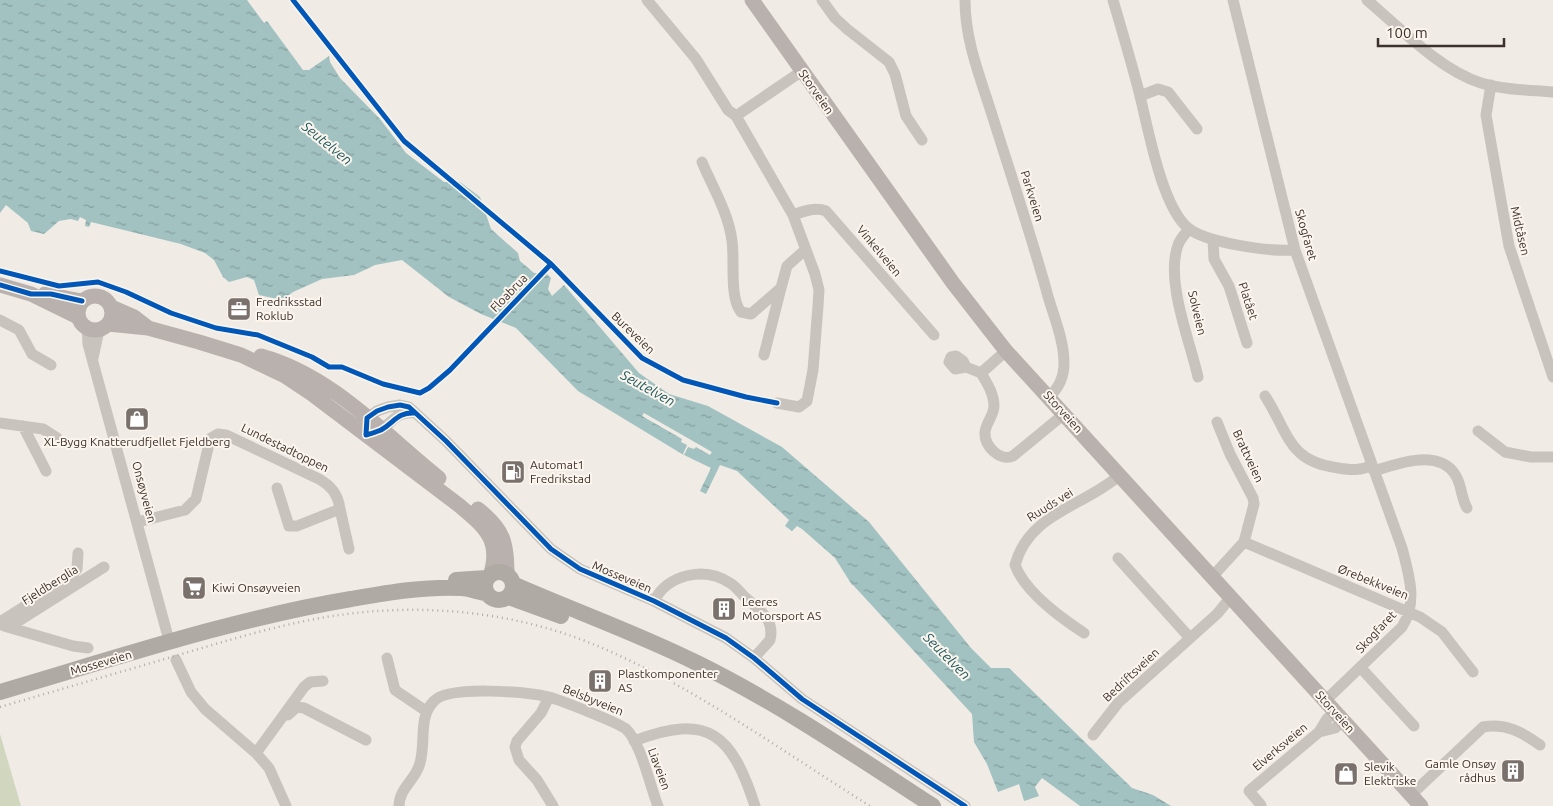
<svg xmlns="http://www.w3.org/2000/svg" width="1553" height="806" font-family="Ubuntu,sans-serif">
<defs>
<pattern id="water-ripples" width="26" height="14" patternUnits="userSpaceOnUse" patternTransform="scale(1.25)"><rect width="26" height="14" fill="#a1c2c1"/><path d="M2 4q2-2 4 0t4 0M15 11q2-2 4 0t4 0" fill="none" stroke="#849e9d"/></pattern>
</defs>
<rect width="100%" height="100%" fill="#f0ebe5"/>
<path fill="#d1d6bf" d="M 0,734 L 21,806 L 0,806 Z"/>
<path fill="url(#water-ripples)" d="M 0,0 L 247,0 L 264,23 L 267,21 L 303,70 L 309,70 L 329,56 L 330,62 L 340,78 L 380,119 L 406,153 L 444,182 L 460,182 L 480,197 L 491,229 L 518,253 L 520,261 L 534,273 L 546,273 L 551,278 L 548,289 L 552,296 L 564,285 L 639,373 L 669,394 L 708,406 L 782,447 L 869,522 L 971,648 L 991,668 L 1009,668 L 1132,788 L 1153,795 L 1171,806 L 1080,806 L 1042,778 L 1035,787 L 1039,796 L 1024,801 L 1019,784 L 998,792 L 987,764 L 974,742 L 972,714 L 853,585 L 852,585 L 835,558 L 802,529 L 797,526 L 792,531 L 785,526 L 789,520 L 737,471 L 720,465 L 706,494 L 700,491 L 711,468 L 682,454 L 578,391 L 516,328 L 481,314 L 449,297 L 402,260 L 375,265 L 354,275 L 322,279 L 293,292 L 282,300 L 259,295 L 254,280 L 247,277 L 229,282 L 223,277 L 214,260 L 205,253 L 181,244 L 91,222 L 89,227 L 85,226 L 86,220 L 80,217 L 78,221 L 71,219 L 59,221 L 44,234 L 31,231 L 28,223 L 6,205 L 0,213 Z"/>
<path fill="#f0ebe5" d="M 644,413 L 712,452 L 710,455 L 696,447 L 694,449 L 688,447 L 684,455 L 683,454 L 687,445 L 681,442 L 682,439 L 642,416 Z"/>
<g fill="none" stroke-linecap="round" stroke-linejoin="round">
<path stroke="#c9c3be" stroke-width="11" d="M 647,0 L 696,59 L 728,110 L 736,116 L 793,215 L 815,274 L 819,290 L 818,306 L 813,370 L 807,401 L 799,407 L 777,403
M 822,0 L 835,18 L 847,29 L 889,62 L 895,74 L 906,116 L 922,140
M 965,0 C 965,42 981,79 993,118 C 1011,175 1030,232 1046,289 C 1052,313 1064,338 1064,363 C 1064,376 1059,388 1049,397
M 1113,0 C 1122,31 1131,61 1139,92 C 1148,127 1161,205 1188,228 C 1206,243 1271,252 1295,250
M 1233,0 L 1295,250 L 1402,548 C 1409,575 1418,602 1402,627 L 1325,701
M 1367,0 C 1400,28 1440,70 1481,83 C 1503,90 1530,90 1553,92
M 1491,85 L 1486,115 L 1509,246 L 1553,377
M 1140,96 L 1158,89 L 1168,92 L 1197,129
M 736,116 L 802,71
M 702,162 C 712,186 729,214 732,241 C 735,260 729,297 741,312 L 751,314 L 781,288 L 787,266 L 805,250
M 793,215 C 804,211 815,207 826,211 L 934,335
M 1189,229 C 1185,234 1180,239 1178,245 C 1165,281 1190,341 1198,377
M 1213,240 L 1214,259 L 1229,286 L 1247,343
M 0,320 L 19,330 L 32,354 L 51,365
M 87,328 L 88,344 L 167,633
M 764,355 L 781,288
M 93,358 L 99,330
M 966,367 L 955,369 L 949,362 L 951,357 L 956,356 L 963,361 L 966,367 L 981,373 L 1006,351
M 981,373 C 987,383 994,394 994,406 C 994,415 986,423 985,432 C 984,446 1000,462 1013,456 L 1058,419
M 1265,396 C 1289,433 1288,462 1338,468 C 1351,470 1361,471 1372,465
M 0,423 L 43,429 L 57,438
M 367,425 L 367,418 L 377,411 L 388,407 L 400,405 L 409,407 L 446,441 L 551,549 L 580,569 L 654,601 L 726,638 L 754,658 L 802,699 L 965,806
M 23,426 L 46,471
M 1478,431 L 1505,452 L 1531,457 L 1553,457
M 376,432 C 393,425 393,411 415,413
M 1374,471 C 1398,463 1440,448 1456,476 C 1462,486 1461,498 1467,508
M 340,509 L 349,549
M 138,522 L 185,510 L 196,499 L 209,444 L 211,438 L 218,434 L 226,435 L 319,479 C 331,486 338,494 340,509 L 297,526 L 289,526 L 277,488
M 1244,542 L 1420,617 L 1442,632 L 1473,672
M 1118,558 L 1190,638
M 1212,577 L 1244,542 L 1254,504 L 1253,498 L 1230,454 L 1217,422
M 654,601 C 668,574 705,566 730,583 C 737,587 741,594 747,599 C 760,610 775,620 770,640 L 754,658
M 0,622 L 71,577 L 77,569 L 78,553
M 4,626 L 73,646 L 88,648
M 9,627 L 104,567
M 1084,633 C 1061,618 1025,592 1015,565 C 1029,513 1083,507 1120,475
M 387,658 L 395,690 L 426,711
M 176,660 L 191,692 L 205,709 L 256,753 L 269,768 L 286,806
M 1361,668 L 1414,726
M 549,697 L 541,713 L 517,741 L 515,747 L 519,760 L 537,780 L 553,806
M 288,715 L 297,707 L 304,708 L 366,740
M 1319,732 L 1335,728 L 1343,721
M 1093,735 L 1118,703 L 1217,614 L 1231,597
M 634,741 C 709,712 732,735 755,806
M 256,753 L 304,687 L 310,682 L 323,681
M 1411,795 L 1483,727 C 1506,723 1522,732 1540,745
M 1261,805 L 1249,791 L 1319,732 L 1327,719 L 1335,712
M 399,806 C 399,789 414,781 419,766 C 427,745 417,718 434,701 C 449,685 527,692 549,697 C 560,700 619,723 626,729 C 641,743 650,786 658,806"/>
<path stroke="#b8b1ad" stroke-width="15" d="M 752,0 L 953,283 L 1006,351 L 1421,806
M 0,285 L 31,294 L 78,317
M 45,294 L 82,301
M78 313a17 17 0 1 1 34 0a17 17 0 1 1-34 0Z
M 111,307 L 134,317 L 147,327
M 108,324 L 148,328 L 199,342 L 241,355 L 285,376 L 312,394 L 460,506 C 485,527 502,541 490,576
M 261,356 C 331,375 383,433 439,478
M 478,509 C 504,530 507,542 507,575"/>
<path stroke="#afaaa4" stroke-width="16" d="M485 586a14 14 0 1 1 28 0a14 14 0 1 1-28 0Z
M 456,580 L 487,578
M 513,584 C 574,611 637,633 697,663 C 780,704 856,756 933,806
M 509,597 L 561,616
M 0,692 C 116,658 232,619 351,599 C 386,593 425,586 461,588 C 469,588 477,592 486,593"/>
<path stroke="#b1aca8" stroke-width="2.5" stroke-dasharray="1 4" stroke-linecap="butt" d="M 0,707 C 58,690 117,673 175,656 C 222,642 268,628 315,619 C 410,601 511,609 600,647 C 696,688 782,751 870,806"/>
<defs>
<path id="cycleway" d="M 293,0 L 404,141 L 551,264 L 642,358 L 683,380 L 746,397 L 777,403
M 0,271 L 59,286 L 98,282 L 126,292 L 171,313 L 216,328 L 258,335 L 312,357 L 329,367 L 342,367 L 383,384 L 420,393 L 429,388 L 450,370 L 551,264
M 0,285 L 31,294 L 51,294 L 82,301
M 415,413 C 397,412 395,422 381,430 C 376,432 370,434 366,435 L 367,418 L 377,411 L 388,407 L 400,405 L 409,407 L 446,441 L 551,549 L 580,569 L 654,601 L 726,638 L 754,658 L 802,699 L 965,806"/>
</defs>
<use href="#cycleway" stroke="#fbf5ee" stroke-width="8"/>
<use href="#cycleway" stroke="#0057b8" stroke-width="5"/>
</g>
<defs>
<symbol id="office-square" viewBox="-11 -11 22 22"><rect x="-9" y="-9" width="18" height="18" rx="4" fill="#7a716c" stroke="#fbf5ee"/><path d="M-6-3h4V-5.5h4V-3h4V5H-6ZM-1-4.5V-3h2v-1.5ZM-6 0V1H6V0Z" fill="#fff"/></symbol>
<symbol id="shop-square" viewBox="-11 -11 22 22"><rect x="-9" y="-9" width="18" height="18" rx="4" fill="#7a716c" stroke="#fbf5ee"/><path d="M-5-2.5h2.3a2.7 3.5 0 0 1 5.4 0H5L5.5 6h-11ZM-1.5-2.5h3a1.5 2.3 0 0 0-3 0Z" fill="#fff"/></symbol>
<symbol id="fuel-square" viewBox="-11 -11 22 22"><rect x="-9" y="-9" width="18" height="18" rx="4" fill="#7a716c" stroke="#fbf5ee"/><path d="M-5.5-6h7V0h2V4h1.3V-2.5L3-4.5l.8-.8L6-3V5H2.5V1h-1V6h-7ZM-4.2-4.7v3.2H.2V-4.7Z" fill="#fff"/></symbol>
<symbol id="supermarket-square" viewBox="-11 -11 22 22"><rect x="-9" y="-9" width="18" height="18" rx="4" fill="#7a716c" stroke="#fbf5ee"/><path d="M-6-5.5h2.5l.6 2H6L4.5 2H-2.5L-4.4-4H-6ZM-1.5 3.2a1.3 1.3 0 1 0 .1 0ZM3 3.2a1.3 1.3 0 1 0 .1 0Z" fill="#fff"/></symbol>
<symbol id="building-square" viewBox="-11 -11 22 22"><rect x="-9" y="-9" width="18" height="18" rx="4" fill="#7a716c" stroke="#fbf5ee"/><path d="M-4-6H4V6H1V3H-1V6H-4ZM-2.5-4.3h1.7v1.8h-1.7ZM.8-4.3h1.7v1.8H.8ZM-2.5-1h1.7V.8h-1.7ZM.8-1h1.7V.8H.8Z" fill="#fff"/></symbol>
</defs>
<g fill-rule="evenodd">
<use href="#office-square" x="225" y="295" width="28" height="28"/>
<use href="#shop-square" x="123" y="405" width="28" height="28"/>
<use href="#fuel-square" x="499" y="458" width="28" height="28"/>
<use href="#supermarket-square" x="180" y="574" width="28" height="28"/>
<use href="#building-square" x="710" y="595" width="28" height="28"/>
<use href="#building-square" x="586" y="667" width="28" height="28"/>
<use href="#building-square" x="1499" y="757" width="28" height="28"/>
<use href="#shop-square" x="1332" y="760" width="28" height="28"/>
</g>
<g text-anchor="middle" stroke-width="4" stroke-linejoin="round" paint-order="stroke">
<g font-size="12" fill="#3b302b" stroke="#fbf5ee">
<text transform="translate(816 92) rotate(55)" y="4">Storveien</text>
<text transform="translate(1032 196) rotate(73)" y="4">Parkveien</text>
<text transform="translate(1520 231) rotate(77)" y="4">Midtåsen</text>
<text transform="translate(1306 235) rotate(74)" y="4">Skogfaret</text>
<text transform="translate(879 251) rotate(50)" y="4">Vinkelveien</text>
<text transform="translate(509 293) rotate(-46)" y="4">Floabrua</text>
<text transform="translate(1248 301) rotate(72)" y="4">Platået</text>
<text transform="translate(1197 313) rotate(77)" y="4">Solveien</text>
<text transform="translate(633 333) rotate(44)" y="4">Bureveien</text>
<text transform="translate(1063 412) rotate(48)" y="4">Storveien</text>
<text transform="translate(285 448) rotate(26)" y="4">Lundestadtoppen</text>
<text transform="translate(1248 456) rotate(65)" y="4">Brattveien</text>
<text transform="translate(144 492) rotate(75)" y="4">Onsøyveien</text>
<text transform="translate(1050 505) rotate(-32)" y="4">Ruuds vei</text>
<text transform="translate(622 577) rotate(23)" y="4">Mosseveien</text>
<text transform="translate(1373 582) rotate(22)" y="4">Ørebekkveien</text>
<text transform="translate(50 585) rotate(-32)" y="4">Fjeldberglia</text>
<text transform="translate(1376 632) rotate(-47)" y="4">Skogfaret</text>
<text transform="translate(101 663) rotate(-16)" y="4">Mosseveien</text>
<text transform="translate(1131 675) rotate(-43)" y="4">Bedriftsveien</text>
<text transform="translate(593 700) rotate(22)" y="4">Belsbyveien</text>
<text transform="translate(1335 712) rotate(48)" y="4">Storveien</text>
<text transform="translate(1280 747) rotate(-40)" y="4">Elverksveien</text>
<text transform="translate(659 769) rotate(70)" y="4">Liaveien</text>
</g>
<g font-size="12" fill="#3b302b" stroke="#fbf5ee" text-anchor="start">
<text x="256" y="306">Fredriksstad<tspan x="256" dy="14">Roklub</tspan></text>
<text x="137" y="446" text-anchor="middle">XL-Bygg Knatterudfjellet Fjeldberg</text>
<text x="530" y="469">Automat1<tspan x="530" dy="14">Fredrikstad</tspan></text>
<text x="212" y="592">Kiwi Onsøyveien</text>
<text x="742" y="606">Leeres<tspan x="742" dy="14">Motorsport AS</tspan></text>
<text x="618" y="678">Plastkomponenter<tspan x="618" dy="14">AS</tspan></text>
<text x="1496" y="768" text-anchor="end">Gamle Onsøy<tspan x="1496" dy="14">rådhus</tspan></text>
<text x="1364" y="771">Slevik<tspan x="1364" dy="14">Elektriske</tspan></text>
</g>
<g font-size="14" font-style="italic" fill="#1f5a5e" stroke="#fbf5ee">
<text transform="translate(327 143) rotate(39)" y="5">Seutelven</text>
<text transform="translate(648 388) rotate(29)" y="5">Seutelven</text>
<text transform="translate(947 656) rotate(45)" y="5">Seutelven</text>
</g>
</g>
<path d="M1378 38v8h126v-8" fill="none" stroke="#3b302b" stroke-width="2.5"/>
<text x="1386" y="38" font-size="15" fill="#3b302b" stroke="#fbf5ee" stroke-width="4" paint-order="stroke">100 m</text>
</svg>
